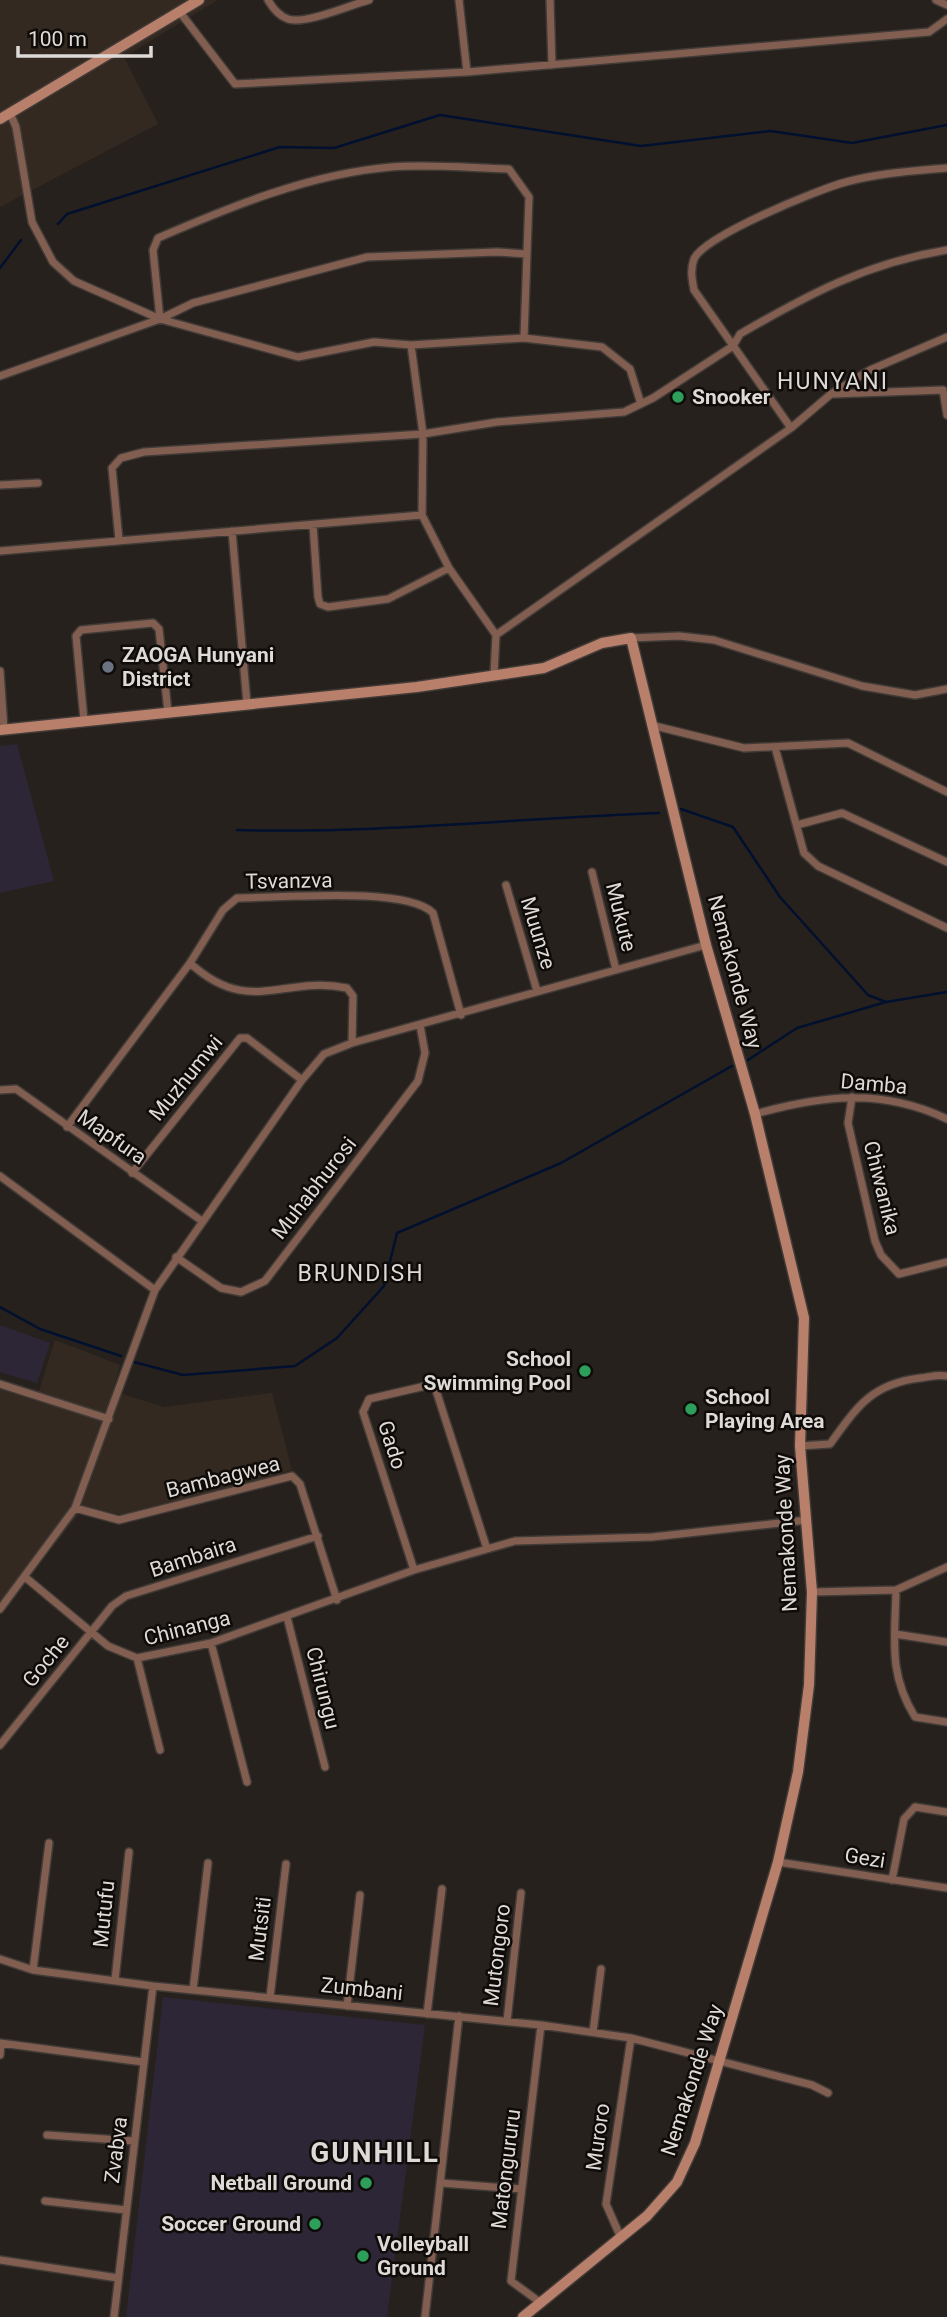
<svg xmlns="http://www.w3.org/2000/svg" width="947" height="2317" font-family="Roboto,sans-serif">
<rect width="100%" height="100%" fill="#27211d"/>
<path fill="#332920" d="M 0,0 L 218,0 L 124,57 L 158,124 L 0,207 Z
M 55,1340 L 120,1365 L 113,1391 L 164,1407 L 272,1393 L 292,1470 L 127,1516 L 84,1507 L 0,1614 L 0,1379 L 39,1391 Z"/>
<path fill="#2c2636" d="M 17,744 L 54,881 L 0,893 L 0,746 Z
M 0,1325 L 50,1343 L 37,1383 L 0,1372 Z
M 163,1997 L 425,2025 L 387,2317 L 126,2317 Z"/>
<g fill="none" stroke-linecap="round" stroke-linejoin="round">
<path stroke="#00102e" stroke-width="2.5" d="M 58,224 L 67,214 L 280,147 L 334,148 L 440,115 L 641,146 L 771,131 L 852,143 L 947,125
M 0,268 L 21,240
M 681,809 L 733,827 L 780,897 L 868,995 L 886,1002
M 237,830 C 378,834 519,818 659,813
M 748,1060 L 797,1028 L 886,1002 L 947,992
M 0,1307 L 40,1329 L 121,1356
M 134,1362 L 183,1375 L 295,1366 L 337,1338 L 384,1286 L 397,1233 L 561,1163 L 732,1066"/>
<defs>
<path id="street" d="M 268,0 C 272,7 279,16 288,19 C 305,25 350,5 369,0
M 459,0 L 467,72
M 550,0 L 552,65
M 936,0 L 947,5
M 179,11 L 235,84 L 467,72 L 929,32 L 947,19
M 10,113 L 16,127 L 32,222 L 53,262 L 74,281 L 160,319 L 298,357 L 374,342 L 411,345 L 524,338 L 602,347 L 630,369 L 641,404
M 160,319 L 153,250 L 158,238 C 232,206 310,174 391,167 C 430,164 470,168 509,169 L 529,197 L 524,338
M 411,345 L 423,434 L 422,515 L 449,568 L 496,635
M 0,376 L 160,319 L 193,303 L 367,257 L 497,252 L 527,254
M 833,394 L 943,390 L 947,415
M 791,428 L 831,394 L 870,370 L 947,337
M 0,485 L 38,483
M 313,525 L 318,597 L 320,604 L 328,607 L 388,599 L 449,568
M 232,531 L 247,704
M 119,540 L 112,468 L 121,458 L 144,452 L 423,434 L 497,422 L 624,412 L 653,398 L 733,346 L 740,334 C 809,294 867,263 947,250
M 0,551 L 422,515
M 631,638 L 679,636 L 714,640 L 862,686 L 915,695 L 947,689
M 0,671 L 4,729
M 494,674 L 496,635 L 791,428 L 694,290 C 692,279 690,270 694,259 C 704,236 819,189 846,182 C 879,173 913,171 947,168
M 84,720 L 76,636 L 81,630 L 153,623 L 159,629 L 168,712
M 651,725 L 744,748 L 848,743 L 947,792
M 775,747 L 804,853 L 818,866 L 947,928
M 797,825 L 842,813 L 947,862
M 592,872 L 616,970
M 506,885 L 537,991
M 190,963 C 249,1017 283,975 347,988 L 353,996 L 352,1043
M 0,1090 L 16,1089 L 202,1221
M 852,1097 L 848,1123 L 875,1241 L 881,1255 L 899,1274 L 947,1262
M 755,1114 C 823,1095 882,1088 947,1119
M 67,1127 L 190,963 L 223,910 L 237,898 C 280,898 406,886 433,913 L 461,1015
M 132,1173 L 240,1038 L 247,1038 L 302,1080
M 0,1176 L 155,1290
M 176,1257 L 221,1288 L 241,1292 L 265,1281 L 418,1081 L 425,1053 L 420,1025
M 0,1384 L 109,1419
M 800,1446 L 830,1444 C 857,1407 871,1384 920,1378 C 929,1377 939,1374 947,1376
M 75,1508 L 119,1520 L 292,1476 L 300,1484 L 337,1600
M 414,1570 L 363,1412 L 369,1399 L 434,1384 L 487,1549
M 25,1577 L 108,1646 L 137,1658 L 211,1643 L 414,1570 L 515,1541 L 652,1537 L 807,1520
M 896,1590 C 895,1640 888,1673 915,1717 L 947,1722
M 812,1592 L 896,1590 L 947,1567
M 0,1609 L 75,1508 L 155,1290 L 302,1080 L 324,1054 L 352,1043 L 706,945
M 287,1617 L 325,1767
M 895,1634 L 947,1642
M 211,1643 L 247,1782
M 137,1658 L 160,1750
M 0,1745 L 112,1606 L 126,1596 L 318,1536
M 778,1862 L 947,1888
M 892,1880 L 904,1819 L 915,1807 L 947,1812
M 0,1959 L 33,1970 L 153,1986 L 541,2025 L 631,2038 L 812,2085 L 828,2093
M 33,1970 L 49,1843
M 115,1980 L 129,1852
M 193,1990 L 208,1863
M 270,1997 L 286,1864
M 347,2006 L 360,1895
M 427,2014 L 442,1889
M 507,2021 L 521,1893
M 541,2025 L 511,2281 L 541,2303
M 593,2032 L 601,1969
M 0,2043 L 143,2062
M 0,2055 L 1,2044
M 47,2135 L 134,2141
M 441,2183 L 521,2189
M 45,2201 L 126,2210
M 621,2238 L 606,2204 L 631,2038
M 0,2260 L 118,2278
M 114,2317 L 153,1986
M 425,2317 L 459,2016"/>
<path id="secondary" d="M 0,119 L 199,0
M 0,730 L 417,687 L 544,668 L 602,643 L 631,638 L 706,945 L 755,1114 L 804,1318 L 800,1446 L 812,1592 L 809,1685 L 798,1772 L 778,1862 L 695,2143 L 677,2182 L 647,2216 L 523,2317"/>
</defs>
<use href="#street" stroke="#413b37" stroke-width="10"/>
<use href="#secondary" stroke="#413b37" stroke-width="13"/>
<use href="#street" stroke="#825e51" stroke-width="7"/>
<use href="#secondary" stroke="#b87f6b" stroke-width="10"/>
</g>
<g fill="#2e9e5b" stroke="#0e0b09" stroke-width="2.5">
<circle cx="678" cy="397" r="7"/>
<circle cx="585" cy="1371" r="7"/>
<circle cx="691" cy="1409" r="7"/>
<circle cx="366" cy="2183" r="7"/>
<circle cx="315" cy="2224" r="7"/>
<circle cx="363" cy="2256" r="7"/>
</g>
<circle fill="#6b7280" stroke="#0e0b09" stroke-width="2.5" cx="108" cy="667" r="7"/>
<g text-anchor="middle" stroke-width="5" stroke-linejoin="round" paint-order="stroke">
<g font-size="21" font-weight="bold" fill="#dedad7" stroke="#0e0b09" text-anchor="start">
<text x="692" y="404">Snooker</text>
<text x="122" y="662">ZAOGA Hunyani<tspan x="122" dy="24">District</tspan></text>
<text x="571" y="1366" text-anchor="end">School<tspan x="571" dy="24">Swimming Pool</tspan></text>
<text x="705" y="1404">School<tspan x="705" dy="24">Playing Area</tspan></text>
<text x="352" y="2190" text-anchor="end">Netball Ground</text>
<text x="301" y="2231" text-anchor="end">Soccer Ground</text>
<text x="377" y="2251">Volleyball<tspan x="377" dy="24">Ground</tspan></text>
</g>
<g font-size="21" fill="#dedad7" stroke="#0e0b09">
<text transform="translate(289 881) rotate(-1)" y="7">Tsvanzva</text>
<text transform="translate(621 917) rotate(76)" y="7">Mukute</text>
<text transform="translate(538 933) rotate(73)" y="7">Muunze</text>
<text transform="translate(735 972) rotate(75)" y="7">Nemakonde Way</text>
<text transform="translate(186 1078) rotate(-51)" y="7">Muzhumwi</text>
<text transform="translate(874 1084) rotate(5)" y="7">Damba</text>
<text transform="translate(112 1137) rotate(35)" y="7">Mapfura</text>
<text transform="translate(314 1188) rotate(-52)" y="7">Muhabhurosi</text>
<text transform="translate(882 1188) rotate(76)" y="7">Chiwanika</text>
<text transform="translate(392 1445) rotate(72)" y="7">Gado</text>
<text transform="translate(223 1477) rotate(-14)" y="7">Bambagwea</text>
<text transform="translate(786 1533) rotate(-93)" y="7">Nemakonde Way</text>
<text transform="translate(193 1557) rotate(-18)" y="7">Bambaira</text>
<text transform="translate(187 1628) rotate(-14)" y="7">Chinanga</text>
<text transform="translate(46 1661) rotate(-51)" y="7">Goche</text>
<text transform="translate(323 1688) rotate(76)" y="7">Chirungu</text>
<text transform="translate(865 1858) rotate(9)" y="7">Gezi</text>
<text transform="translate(104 1914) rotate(-84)" y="7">Mutufu</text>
<text transform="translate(260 1929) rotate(-83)" y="7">Mutsiti</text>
<text transform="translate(497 1955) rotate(-83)" y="7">Mutongoro</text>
<text transform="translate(362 1989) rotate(6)" y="7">Zumbani</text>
<text transform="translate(692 2080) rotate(-72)" y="7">Nemakonde Way</text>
<text transform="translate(598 2137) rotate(-82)" y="7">Muroro</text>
<text transform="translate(116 2150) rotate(-83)" y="7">Zvabva</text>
<text transform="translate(506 2169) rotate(-83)" y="7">Matongururu</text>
</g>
<g font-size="23" letter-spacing="2" fill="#dedad7" stroke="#0e0b09">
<text x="833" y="389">HUNYANI</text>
<text x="361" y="1281">BRUNDISH</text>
</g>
<g font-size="28" font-weight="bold" letter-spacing="2" fill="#dedad7" stroke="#0e0b09">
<text x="375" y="2162">GUNHILL</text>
</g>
</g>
<path d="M18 46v10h133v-10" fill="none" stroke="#dedad7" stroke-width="3.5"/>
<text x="28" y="46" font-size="21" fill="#dedad7" stroke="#0e0b09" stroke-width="5" paint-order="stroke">100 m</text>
</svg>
